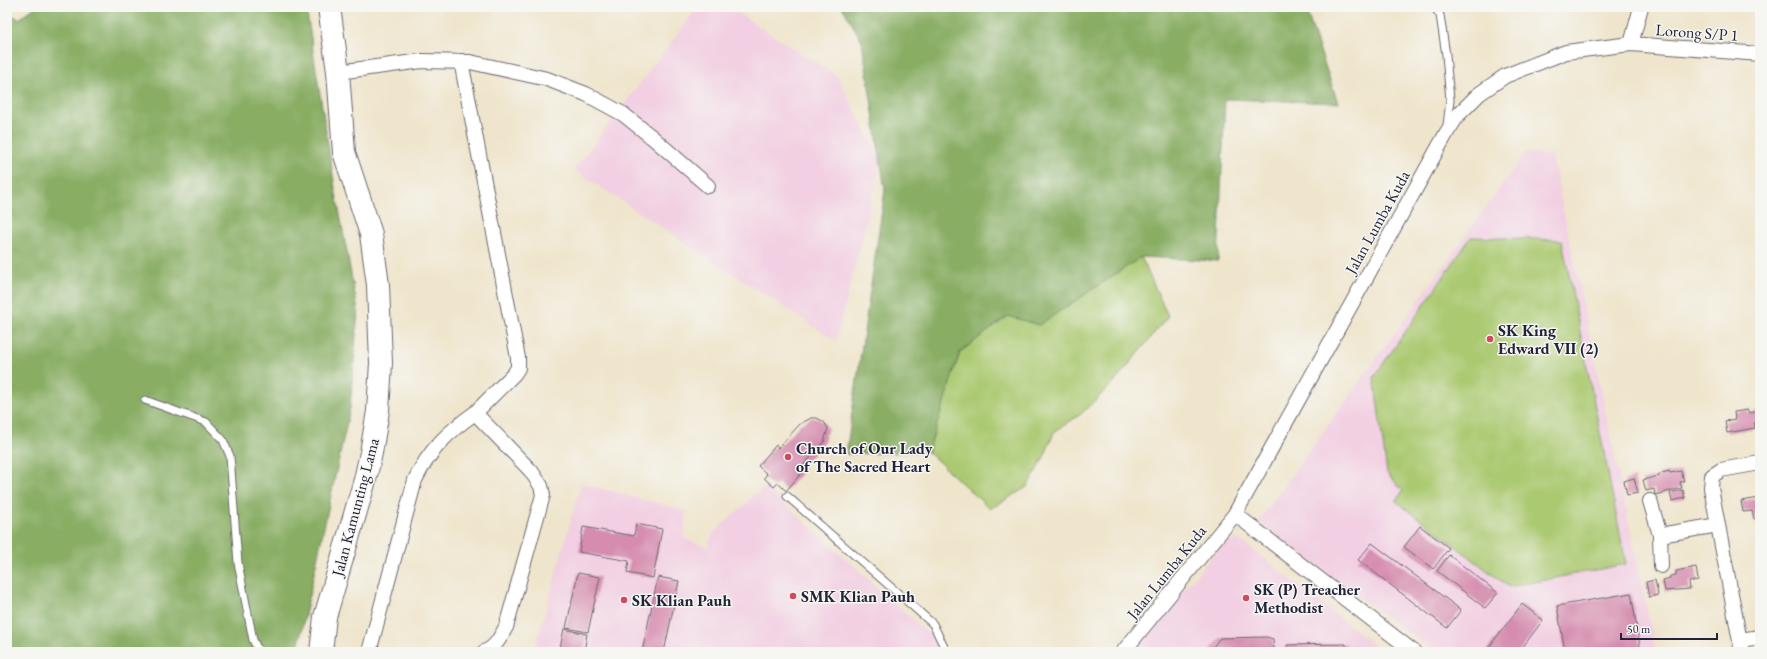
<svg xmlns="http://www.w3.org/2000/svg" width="1767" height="659" font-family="'EB Garamond',serif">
<rect width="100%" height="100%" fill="#f6f6f2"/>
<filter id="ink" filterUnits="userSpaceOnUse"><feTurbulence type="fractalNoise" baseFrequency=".025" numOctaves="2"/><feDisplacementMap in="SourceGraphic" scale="8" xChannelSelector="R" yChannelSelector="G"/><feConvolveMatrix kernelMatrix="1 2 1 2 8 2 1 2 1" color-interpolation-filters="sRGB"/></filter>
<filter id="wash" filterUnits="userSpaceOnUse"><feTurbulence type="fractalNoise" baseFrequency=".012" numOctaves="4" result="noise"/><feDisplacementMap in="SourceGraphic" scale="16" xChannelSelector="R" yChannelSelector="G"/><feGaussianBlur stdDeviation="0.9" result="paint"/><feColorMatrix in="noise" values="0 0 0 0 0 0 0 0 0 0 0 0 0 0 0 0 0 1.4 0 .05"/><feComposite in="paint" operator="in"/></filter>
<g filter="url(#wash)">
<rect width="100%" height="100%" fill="#efe5cc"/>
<path fill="#f2cfe2" d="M 698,7 L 728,7 L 837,76 L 881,162 L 836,341 L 574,170 Z
M 1526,152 L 1552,156 L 1656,652 L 1434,652 L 1258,522 Z
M 581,483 L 686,511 L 684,539 L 708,547 L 712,534 L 765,486 L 941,645 L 934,652 L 534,652 Z
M 1239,539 L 1383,652 L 1132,652 L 1223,543 Z"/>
<path fill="#abc971" stroke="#667656" d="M 1471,237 L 1562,240 L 1626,564 L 1509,587 L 1396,501 L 1403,491 L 1387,473 L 1374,377 Z
M 1141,257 L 1168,316 L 1117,379 L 1081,414 L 1054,432 L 1045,455 L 1027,487 L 990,509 L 928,452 L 960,352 L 1008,316 L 1039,325 Z"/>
<path fill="#88ad63" stroke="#55684f" d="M 35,7 L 306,7 L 335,188 L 358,311 L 350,408 L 297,652 L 7,652 L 7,12 L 19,19 Z
M 842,7 L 1305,7 L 1338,103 L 1225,99 L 1218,261 L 1141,257 L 1039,325 L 1008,316 L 960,352 L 928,452 L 846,454 L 885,190 L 862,41 Z"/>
<g id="blocks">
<path fill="#d58caf" d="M 1748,410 L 1748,413 L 1760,411 L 1760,422 L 1754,423 L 1755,428 L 1727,433 L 1725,421 L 1735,419 L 1734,412 Z
M 811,418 L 817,418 L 824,422 L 828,428 L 824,442 L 801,468 L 804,470 L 786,491 L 778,483 L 774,487 L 764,478 L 767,474 L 758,466 L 776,445 L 778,448 L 800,424 Z
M 1669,471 L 1670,473 L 1681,471 L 1684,481 L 1680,482 L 1682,488 L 1655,495 L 1654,489 L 1646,491 L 1643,480 L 1659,476 L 1659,474 Z
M 1634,478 L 1638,493 L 1627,495 L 1624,481 Z
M 1683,490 L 1685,498 L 1672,501 L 1670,493 Z
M 1760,498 L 1760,518 L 1754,519 L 1752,511 L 1743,512 L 1741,501 Z
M 636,524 L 662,529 L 653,578 L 627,573 L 629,561 L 579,552 L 583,527 L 634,536 Z
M 1420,526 L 1449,548 L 1433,569 L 1404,547 Z
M 1372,543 L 1461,610 L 1447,628 L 1358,560 Z
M 1449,555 L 1498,593 L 1485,608 L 1437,571 Z
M 1696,567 L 1698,580 L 1689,582 L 1690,589 L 1665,591 L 1663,580 L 1670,578 L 1670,576 L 1676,575 L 1676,571 Z
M 578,573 L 600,577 L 588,632 L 566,628 Z
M 658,577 L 679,581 L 664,652 L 642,652 Z
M 1655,580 L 1658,595 L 1649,597 L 1646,582 Z
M 1631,593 L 1641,652 L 1565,652 L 1557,606 Z
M 1760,594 L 1760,608 L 1759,608 L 1757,595 Z
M 1522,604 L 1543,620 L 1519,652 L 1485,652 Z
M 564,629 L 587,634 L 584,652 L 559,652 Z
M 1267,637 L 1273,639 L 1274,652 L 1209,652 L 1220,638 Z
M 1346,644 L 1346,652 L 1287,652 L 1287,645 Z"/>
</g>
</g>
<g filter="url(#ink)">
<use href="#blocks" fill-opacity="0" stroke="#6a666e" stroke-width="1"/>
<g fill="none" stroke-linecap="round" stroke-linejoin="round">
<defs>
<path id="lane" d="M 1434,7 L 1440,15 L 1446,55 L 1450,100 L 1447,126
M 145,400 L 206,422 L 223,440 L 230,456 L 238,563 L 253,640 L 259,652
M 787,496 L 933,624 L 944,647 L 942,652"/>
<path id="street" d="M 1631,44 L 1641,7
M 461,61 L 518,358 L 518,368 L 514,374 L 475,413 L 531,471 L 541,486 L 543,495 L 506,627 C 500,637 496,648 484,652
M 338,72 L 422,61 L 470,62 L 547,79 L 586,94 L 623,114 L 653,138 L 708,186
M 1650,501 L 1660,535 L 1661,566
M 1235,514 L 1414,652
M 1660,535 L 1718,525
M 1740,640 L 1760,637
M 369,652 L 415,480 C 430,449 448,432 475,413
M 1123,652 L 1235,514 L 1447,132 L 1458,115 L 1479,94 L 1505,76 L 1566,52 L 1631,44 L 1760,54
M 1742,652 L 1711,488 L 1712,476 L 1721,470 L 1760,463"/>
<path id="primary" d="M 321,652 L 325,617 L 365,480 L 371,453 L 378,411 L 381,363 L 378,285 L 371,234 L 344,152 L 338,72 L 329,7"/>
</defs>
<use href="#lane" stroke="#6a666e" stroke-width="9"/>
<use href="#street" stroke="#6a666e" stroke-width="16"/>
<use href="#primary" stroke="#6a666e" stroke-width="24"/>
<use href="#lane" stroke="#fff" stroke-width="7"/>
<use href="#street" stroke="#fff" stroke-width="14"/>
<use href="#primary" stroke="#fff" stroke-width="22"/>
</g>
</g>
<g fill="#d1495b" stroke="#f6f6f2" stroke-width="1.5">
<circle cx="1490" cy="339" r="4"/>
<circle cx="788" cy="457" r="4"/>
<circle cx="793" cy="596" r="4"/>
<circle cx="1246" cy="598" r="4"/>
<circle cx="624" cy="600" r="4"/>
</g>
<g text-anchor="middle" stroke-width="3" stroke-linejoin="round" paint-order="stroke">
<g font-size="16" fill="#22223b" stroke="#f6f6f2">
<text transform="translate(1697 32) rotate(4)" y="6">Lorong S/P 1</text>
<text transform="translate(1377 222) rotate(-61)" y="6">Jalan Lumba Kuda</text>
<text transform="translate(355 507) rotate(-75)" y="6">Jalan Kamunting Lama</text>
<text transform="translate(1166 572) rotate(-51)" y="6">Jalan Lumba Kuda</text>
</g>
<g font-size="16" font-weight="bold" fill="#22223b" stroke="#f6f6f2" text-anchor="start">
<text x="1498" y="336">SK King<tspan x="1498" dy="18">Edward VII (2)</tspan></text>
<text x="796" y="454">Church of Our Lady<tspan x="796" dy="18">of The Sacred Heart</tspan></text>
<text x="1254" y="595">SK (P) Treacher<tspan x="1254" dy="18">Methodist</tspan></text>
<text x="801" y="602">SMK Klian Pauh</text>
<text x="632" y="606">SK Klian Pauh</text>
</g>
</g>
<rect width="1767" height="659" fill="none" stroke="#f6f6f2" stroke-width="24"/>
<path d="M1621 633v6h96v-6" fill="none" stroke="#22223b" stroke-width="2"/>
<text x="1627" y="633" font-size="12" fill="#22223b" stroke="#f6f6f2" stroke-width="3" paint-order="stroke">50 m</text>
</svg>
